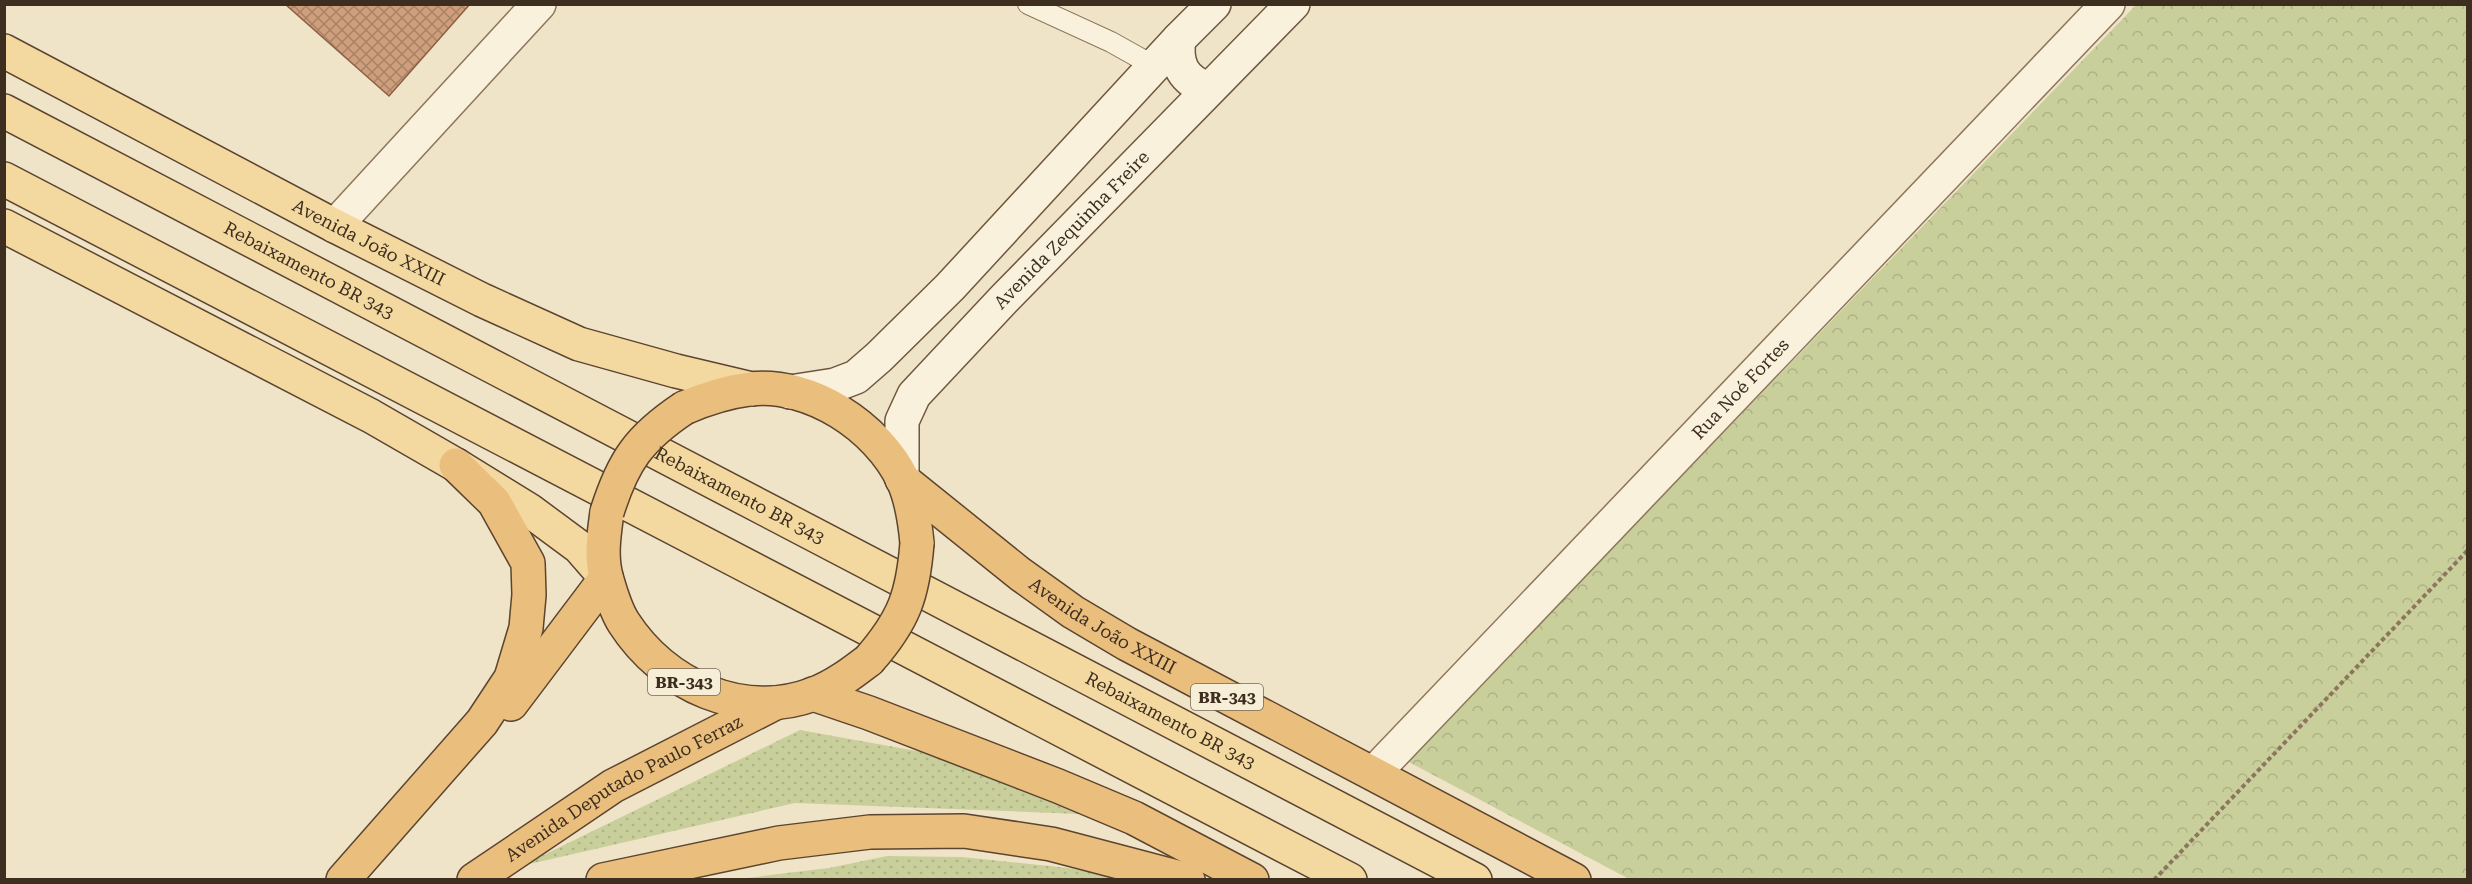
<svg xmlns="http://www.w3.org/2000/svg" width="2472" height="884" font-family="'Roboto Serif',serif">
<defs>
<pattern id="grass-dots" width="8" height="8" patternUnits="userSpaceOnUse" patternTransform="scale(1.5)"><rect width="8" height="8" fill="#c9cf9b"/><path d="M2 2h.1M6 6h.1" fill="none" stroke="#aeb285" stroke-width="1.8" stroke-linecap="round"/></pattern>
<pattern id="forest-crowns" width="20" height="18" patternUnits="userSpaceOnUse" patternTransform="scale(1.5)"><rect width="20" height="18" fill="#c9cf9b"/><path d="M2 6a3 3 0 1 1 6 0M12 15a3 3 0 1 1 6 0" fill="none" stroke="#aeb285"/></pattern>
<pattern id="building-cross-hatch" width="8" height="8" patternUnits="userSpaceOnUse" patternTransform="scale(1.5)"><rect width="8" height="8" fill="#cf9f7d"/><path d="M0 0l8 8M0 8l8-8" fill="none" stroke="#a98266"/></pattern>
</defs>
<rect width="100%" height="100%" fill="#f0e4c8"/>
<path fill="url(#grass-dots)" d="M 800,730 L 961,759 L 1080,814 L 795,803 L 521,866 Z
M 887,856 L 962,857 L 1068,868 L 1126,879 L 730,880 L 829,868 Z"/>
<path fill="url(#forest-crowns)" d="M 2136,5 L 2467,5 L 2467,879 L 1629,879 L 1407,761 Z"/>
<path fill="url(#building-cross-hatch)" stroke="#8d5f41" stroke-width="1.5" d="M 285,4 L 470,4 L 389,96 Z"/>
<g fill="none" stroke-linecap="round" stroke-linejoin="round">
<defs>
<path id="service" d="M 1028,4 L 1111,42 L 1154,66"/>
<g id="minor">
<path d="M 335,226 L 539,4"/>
<path id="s1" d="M 1374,773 L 2108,4"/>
</g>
<g id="secondary">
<path d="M 1179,39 C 1175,64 1183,80 1208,89"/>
<path d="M 790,392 L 835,385 L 856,377 L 879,357 L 950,287 L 1179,39 L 1214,4"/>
<path id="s2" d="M 902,479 L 902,421 L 914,395 L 1004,299 L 1293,4"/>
</g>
<g id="primary">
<path id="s3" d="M 4,51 L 335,226 L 482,300 L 579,344 L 676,371 L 752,389"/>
<path id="s4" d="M 4,111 L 1475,880"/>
<path d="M 4,179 L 1350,880"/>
<path d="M 4,226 L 371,416 L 456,465 L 529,510 L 579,547 L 606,578"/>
</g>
<g id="trunk">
<path d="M 684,408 C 705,399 726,392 750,389 C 810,382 878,427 903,480 C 912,500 915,521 917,543"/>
<path id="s5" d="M 902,479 L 1020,574 L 1073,612 L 1127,644 L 1574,880"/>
<path d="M 607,512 C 604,534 600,558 607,580 C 611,594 616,611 624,623 C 664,685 742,721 814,694 C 835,686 852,673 869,660"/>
<path d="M 813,694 L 869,713 L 1058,786 L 1134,818 L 1252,880"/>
<path d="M 511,704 L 606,578"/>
<path d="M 343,880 L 482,722 L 511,678 L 526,628 L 529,595 L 528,563 L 494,502 L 456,465"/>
<path id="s6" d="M 474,880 L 613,786 L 775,703"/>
<path d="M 603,880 L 779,843 L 870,832 L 964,831 L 1051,844 L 1188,880"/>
</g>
</defs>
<use href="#service" stroke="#8d765c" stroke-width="22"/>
<use href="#minor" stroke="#8d765c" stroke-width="36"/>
<use href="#secondary" stroke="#6f573f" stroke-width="36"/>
<use href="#primary" stroke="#5b4430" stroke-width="36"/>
<use href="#trunk" stroke="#5b4430" stroke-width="36"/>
<path stroke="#8d765c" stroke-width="4" stroke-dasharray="4.5 3" stroke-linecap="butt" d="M 2154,880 L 2468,550"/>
<use href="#service" stroke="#faf1dc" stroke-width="20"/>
<use href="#minor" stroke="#faf1dc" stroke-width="33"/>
<use href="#secondary" stroke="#faf1dc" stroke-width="33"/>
<use href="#primary" stroke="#f3d9a0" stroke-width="33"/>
<use href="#trunk" stroke="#eabe7c" stroke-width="33"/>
<defs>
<path id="trunk-bridge" d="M 607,512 C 623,461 639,438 684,408
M 869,660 C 904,620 913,595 917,543"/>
</defs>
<use href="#trunk-bridge" stroke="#5b4430" stroke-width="36" stroke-linecap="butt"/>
<use href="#trunk-bridge" stroke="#eabe7c" stroke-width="33"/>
</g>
<g text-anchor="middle" stroke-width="4.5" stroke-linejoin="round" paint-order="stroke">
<g fill="#f7eed8" stroke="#756857" stroke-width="1.5">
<rect x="648" y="669" width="72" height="26" rx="4.5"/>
<rect x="1191" y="684" width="72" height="26" rx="4.5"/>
</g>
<g font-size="16" font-weight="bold" fill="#3d2e20">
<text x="684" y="688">BR-343</text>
<text x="1227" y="703">BR-343</text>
</g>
<g font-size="18" fill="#3d2e20" stroke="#f7eed8">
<text dy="6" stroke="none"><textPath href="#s2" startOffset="315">Avenida Zequinha Freire</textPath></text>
<text dy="6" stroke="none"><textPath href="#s3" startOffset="412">Avenida João XXIII</textPath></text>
<text dy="6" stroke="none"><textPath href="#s4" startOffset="344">Rebaixamento BR 343</textPath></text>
<text dy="6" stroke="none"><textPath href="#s1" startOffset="531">Rua Noé Fortes</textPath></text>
<text dy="6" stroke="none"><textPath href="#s4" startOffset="830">Rebaixamento BR 343</textPath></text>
<text dy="6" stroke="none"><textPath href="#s5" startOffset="249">Avenida João XXIII</textPath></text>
<text dy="6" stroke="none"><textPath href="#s4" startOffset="1316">Rebaixamento BR 343</textPath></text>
<text dy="6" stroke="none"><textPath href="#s6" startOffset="176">Avenida Deputado Paulo Ferraz</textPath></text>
</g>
</g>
<rect width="2472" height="884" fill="none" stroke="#3d2e20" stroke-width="12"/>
</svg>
